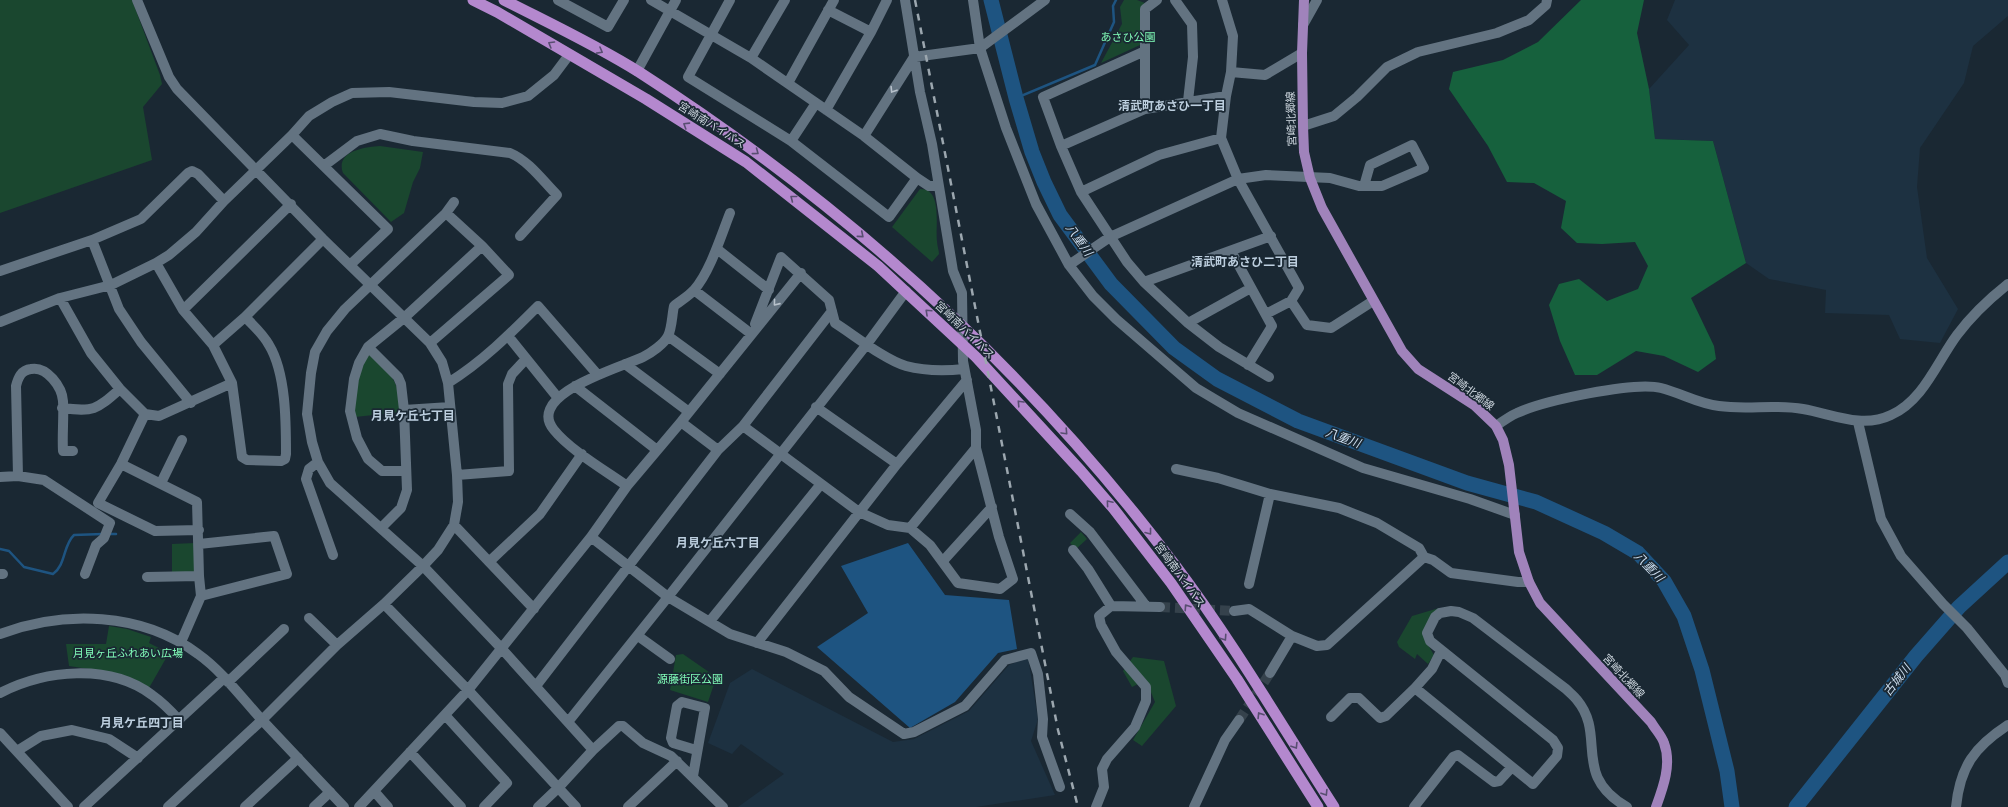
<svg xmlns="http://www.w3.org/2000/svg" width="2008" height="807" font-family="'Source Sans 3','Noto Sans JP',sans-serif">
<rect width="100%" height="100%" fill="#1a2833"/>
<path fill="#1d3141" d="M 1675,0 L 2008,0 L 2008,16 L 1973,46 L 1964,83 L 1920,148 L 1917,187 L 1927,258 L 1958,309 L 1940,343 L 1900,339 L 1889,315 L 1825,313 L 1826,290 L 1769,279 L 1746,263 L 1713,141 L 1655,139 L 1649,89 L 1689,45 L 1667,20 Z
M 1028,657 L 1038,719 L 1031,741 L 1055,795 L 976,807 L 738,807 L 784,774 L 741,744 L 732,754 L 708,743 L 730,683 L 752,669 L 893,742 L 914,739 L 969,711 L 1009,665 Z"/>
<path fill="#1a472f" d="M 0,0 L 132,0 L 160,75 L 162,84 L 143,107 L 152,160 L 0,213 Z
M 1124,0 L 1137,0 L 1145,3 L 1140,45 L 1101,63 L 1122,24 L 1120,7 Z
M 380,146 L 423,152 L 420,168 L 413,182 L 404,213 L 391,222 L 343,173 C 335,151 365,147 380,146 Z
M 920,189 C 943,188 935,227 937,241 C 937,246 939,250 939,254 L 932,262 L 892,227 Z
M 372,355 C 395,380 397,378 401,412 L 355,417 C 354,395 358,375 367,356 Z
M 1081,532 L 1087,539 L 1076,549 L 1070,543 Z
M 195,543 L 196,571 L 192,573 L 172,574 L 172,544 Z
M 1439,608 L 1424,638 L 1434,655 L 1428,664 L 1417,654 L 1415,659 L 1399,647 L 1397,642 L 1412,616 Z
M 109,626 L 127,629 L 151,637 L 149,643 L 169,653 L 149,688 L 109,672 L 69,666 L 66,644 L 106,644 Z
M 683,654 L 719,679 L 713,687 L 708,702 L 670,690 L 676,655 Z
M 1133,657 L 1164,661 L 1176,706 L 1142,746 L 1133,740 L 1155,702 L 1146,680 L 1132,687 L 1123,671 Z"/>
<path fill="#16613d" d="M 1581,0 L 1644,0 L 1637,33 L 1649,89 L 1655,139 L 1713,141 L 1746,263 L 1691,298 L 1714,346 L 1716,359 L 1698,372 L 1664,356 L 1636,351 L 1597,375 L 1575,375 L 1560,341 L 1549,305 L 1559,284 L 1579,279 L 1607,301 L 1638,289 L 1648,266 L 1635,242 L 1602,244 L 1577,243 L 1561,228 L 1566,201 L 1534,183 L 1507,182 L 1488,146 L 1449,89 L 1453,72 L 1503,60 L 1538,42 Z"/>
<path fill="#1e5481" d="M 908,543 L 945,595 L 1009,600 L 1017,649 L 998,653 L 955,702 L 910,728 L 817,647 L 868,613 L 841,566 Z"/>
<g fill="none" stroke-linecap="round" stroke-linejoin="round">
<path stroke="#1e5481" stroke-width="2.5" d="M 1016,98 L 1095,65 L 1114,22 L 1113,6 L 1116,0
M 108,534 L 116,534
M 0,549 L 9,551 L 24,567 L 53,574 C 66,565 63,545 74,535 L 103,534"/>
<path stroke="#1e5481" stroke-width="15" d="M 991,0 L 1016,98 L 1032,152 L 1044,182 L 1060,215 L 1111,284 L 1174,348 L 1217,379 L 1298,421 L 1467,483 L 1536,502 L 1604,533 L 1638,553 L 1664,581 L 1684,616 L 1702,670 L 1727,771 L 1732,807
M 1796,807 L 1916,656 L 1959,607 L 2008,562"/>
<path stroke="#35424c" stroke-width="10" stroke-dasharray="10 5" stroke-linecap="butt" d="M 1160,607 L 1234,611
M 1239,720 L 1270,673"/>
<path stroke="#637381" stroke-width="10" d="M 558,0 L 608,27 L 624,0
M 651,0 L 751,58 L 864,136 L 917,178 L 929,186 L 939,186
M 730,0 L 688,77 L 791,141 L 889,217 L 917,178
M 973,0 L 980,48 L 1006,128 L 1036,204 L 1069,265 L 1093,296 L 1116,319 L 1196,388 L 1238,413 L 1363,468 L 1470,499 L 1515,515
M 1175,0 L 1192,24 L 1193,57 L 1188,101
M 1222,0 L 1233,36 L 1231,72 L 1226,96 L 1221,138 L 1238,179 L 1299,288 L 1291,301 L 1266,314
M 828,10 L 871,32
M 1303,25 L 1317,0
M 1145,51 L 1043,97 L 1061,146 L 1081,192 L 1127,262 L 1144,282 L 1188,323 L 1219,347 L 1269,377
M 914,57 L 980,48 L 1045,0
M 751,58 L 785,0
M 637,71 L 676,0
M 1231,72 L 1265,75 L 1302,53
M 788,83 L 834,0
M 1145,109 L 1145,9 L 1157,0
M 826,110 L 871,32 L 887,0
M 1303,126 L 1334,116 L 1357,97 L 1387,67 L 1418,52 L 1497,33 L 1529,20 L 1546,5 L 1547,0
M 292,135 L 388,229 L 351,264
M 864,136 L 914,57
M 791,141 L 816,103
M 1061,146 L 1145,109 L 1226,96
M 325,165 L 357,141 L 380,134 L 413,141 L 510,153 C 529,161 543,181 557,195 L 520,236
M 1081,192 L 1159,155 L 1221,138
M 454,202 L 446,213 L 345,309 L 327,331 L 315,352 L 311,373 L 307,414 L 312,442 L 318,462 L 330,483 L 423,566 L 502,649 L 593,750
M 92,240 L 119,309 L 141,342 L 191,403
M 717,249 L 769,290
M 1231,251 L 1272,326 L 1248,365
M 156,263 L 183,310 L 213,345 L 232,383 L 242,457 L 247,460 L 281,461 L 285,459 L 286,454 C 286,422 286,373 269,345 C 263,334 253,325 245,317
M 1069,265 L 1110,237 L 1238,179 L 1266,175 L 1330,178 L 1359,186 L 1382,186 L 1424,168 L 1412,145 L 1370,165 L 1364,186
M 0,271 L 92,240 L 141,219 L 188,173 L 192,171 L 198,174 L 224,201
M 1144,282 L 1271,236
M 694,290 L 750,333
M 60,298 L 91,353 L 120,389 L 145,414 L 159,416 L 232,383
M 1291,301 L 1307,325 L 1331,328 L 1373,301
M 183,310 L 291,204
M 0,322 L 60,298 L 111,285 L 156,263 L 169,255 L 196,232 L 224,201 L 292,135 L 309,116 L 332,102 L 352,93 L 389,92 L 474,102 L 502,103 L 528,96 L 554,75 L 569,55
M 1188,323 L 1251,288
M 755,324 L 781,257 L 829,300 L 835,323 C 854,335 885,360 906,366 C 925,371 945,371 964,369
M 508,336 L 558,398
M 668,336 L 720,374
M 430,343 L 509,275 L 482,246 L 446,213
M 213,345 L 245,317 L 323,239
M 368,347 L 398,377 L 401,384 L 404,410
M 625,364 L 689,412
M 448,383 C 482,362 510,334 538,306 L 597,374
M 575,386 L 657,450
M 816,407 L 897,464
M 62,408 C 94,412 96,410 120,389
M 145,414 L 121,464 L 98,503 L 155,531 L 199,530
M 681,422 L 718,450
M 1858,422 L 1881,519 L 1901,556 L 1943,604 L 1967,628 L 2005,675 L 2008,683
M 743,426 L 859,512 L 888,525 L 910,528 L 930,545 L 958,583 L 1000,589 L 1013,579 L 999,537 L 976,448 L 976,430 L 963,361 L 962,293 L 953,271 L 932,144 L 920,92 L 905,0
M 318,462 L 309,469 L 306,479 L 333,555
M 121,464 L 197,502 L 199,576 L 201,596 L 181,642
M 1176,469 L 1218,478 L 1270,494 L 1339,508 L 1377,523 L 1419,548 L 1424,557 L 1433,560 L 1451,573 L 1518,582 L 1529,582
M 406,471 L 382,471 L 368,459 L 357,438 L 350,411 L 354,379 L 359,363 L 368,347 L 405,317 L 482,246
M 457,475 L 509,471 L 508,384 L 512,374 L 526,359
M 18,476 L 16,386 C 18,378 21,370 31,369 C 47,366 62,387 63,401 C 64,418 62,435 63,451 L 73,451
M 0,477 L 18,476 L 44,480 L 110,523 L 104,538 L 96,545 L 85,574
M 161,483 L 182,440
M 627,486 C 606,471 570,450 554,430 C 524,394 623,367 643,357 C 651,353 664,344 668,336 C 672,328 672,315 674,306 C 680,301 689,296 694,290 C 710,272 721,236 730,213
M 1070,514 L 1090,532 L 1146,606
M 454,525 L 534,609
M 381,528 L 401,508 L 407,490 L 404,410 L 450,407
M 910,528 L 976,448
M 591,537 L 668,597 L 730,634 L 786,652 L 824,671 L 849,697 L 904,734 L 914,732 L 965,706 L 1005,660 L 1031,653 L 1038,674 L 1043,719 L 1042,737 L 1060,787
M 199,544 L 274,536 L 287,574 L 201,596
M 1073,550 L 1088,569 L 1111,606
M 490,561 L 540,514 L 582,454
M 943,561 L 992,507
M 0,574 L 3,574
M 147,577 L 199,576
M 1249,584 L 1270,494
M 384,604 L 468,690
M 1234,611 L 1249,609 L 1292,636 L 1317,646 L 1327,645 L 1424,557
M 309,618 L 337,645
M 710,621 L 821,484
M 0,634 C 64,610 142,612 198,654 C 222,671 242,698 262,720 L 337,645 L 384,604 L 423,566 L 438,550 L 454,525 L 458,502 L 457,475 L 448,383 L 442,362 L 430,343 L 323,239 L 177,89 L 169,77 L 137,0
M 638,636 L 670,659
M 757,643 L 897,464 L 967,380
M 1441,651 L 1432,669 L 1415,688 L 1533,784 L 1557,756 L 1558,748 L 1553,740 L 1430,641 L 1427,633 L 1435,617 L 1440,613 L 1451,611 L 1459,612 L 1473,618 L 1566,689 C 1570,693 1574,696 1577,700 C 1607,736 1571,775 1627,807
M 1270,673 L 1292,636
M 228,682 L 284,629
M 536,686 L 718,450 L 743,426 L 832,311
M 0,693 C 45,670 109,663 152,695 C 162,702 171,711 179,720
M 445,715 L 507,783 L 484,807
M 1331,717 L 1350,698 L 1359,698 L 1380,718 L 1386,716 L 1415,688
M 568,722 L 668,597 L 867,344 L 906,291
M 0,733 L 68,807
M 17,751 L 41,736 L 72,730 L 109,739 L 138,758
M 410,752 L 461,807
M 693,776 L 705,708 L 682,702 L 677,706 L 671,738 L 673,743 L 696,750
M 558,788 L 593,750 L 619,726 L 623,726 L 643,743 L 671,756 L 723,807
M 374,791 L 388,807
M 84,807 L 224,678
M 245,807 L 298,758
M 314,807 L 330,792
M 359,807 L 468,690 L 591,537 L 627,486 L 681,422 L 801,273
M 628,807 L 677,761
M 1096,807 L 1104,787 L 1102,769 L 1107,759 L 1135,727 L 1146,701 L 1146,687 L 1116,652 L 1101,625 L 1099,616 L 1111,606 L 1160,607
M 1194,807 L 1225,740 L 1239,720
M 1414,807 L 1453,757 L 1458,755 L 1494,782 L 1499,781 L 1512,767
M 1956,807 C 1960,767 1974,747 2008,725"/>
<path stroke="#637381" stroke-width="10" d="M 1496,426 C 1503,421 1510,416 1517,413 C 1543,401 1634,381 1661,388 C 1681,393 1699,404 1719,406 C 1747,410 1775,404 1803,409 C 1832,414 1862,429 1891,415 C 1923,401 1937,362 1957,335 C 1972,315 1989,299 2008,284
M 468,690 L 576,807
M 168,807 L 262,720 L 344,807
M 538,807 L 558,788"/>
<path stroke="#a083bb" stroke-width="10" d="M 1304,0 L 1302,53 L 1303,126 L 1304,152 L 1310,178 L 1322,208 L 1402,351 L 1418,369 L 1474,405 L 1496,426 L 1503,440 L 1509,465 L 1519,552 L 1529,582 L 1540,603 L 1651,722 C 1655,729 1662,736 1664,743 C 1672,764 1663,788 1656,807"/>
<path stroke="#b488ce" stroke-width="11" d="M 473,0 L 497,12 L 646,99 L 746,162 L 878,266 L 976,357 L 1081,471 L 1113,508 L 1171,583 L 1237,679 L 1318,807
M 504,0 C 549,23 596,45 639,72 C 846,205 1027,369 1175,565 C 1233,642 1282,726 1334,807"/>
<path stroke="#9ca7af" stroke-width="2.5" stroke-dasharray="7 7" stroke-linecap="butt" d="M 915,0 L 1058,730 L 1078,807"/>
</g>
<defs><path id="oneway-chevron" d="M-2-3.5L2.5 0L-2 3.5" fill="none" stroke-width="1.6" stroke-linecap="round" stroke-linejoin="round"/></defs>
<g stroke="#584e71">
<use href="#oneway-chevron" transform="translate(551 44) rotate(-149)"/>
<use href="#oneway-chevron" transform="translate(600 51) rotate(29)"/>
<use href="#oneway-chevron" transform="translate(686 125) rotate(-148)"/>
<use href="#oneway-chevron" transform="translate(756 152) rotate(37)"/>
<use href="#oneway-chevron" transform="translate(793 198) rotate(-142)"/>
<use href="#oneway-chevron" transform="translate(861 235) rotate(40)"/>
<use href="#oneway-chevron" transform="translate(928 312) rotate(-137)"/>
<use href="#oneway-chevron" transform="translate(1020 403) rotate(-133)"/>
<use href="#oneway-chevron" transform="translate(1065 432) rotate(47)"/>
<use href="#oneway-chevron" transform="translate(1109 503) rotate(-130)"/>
<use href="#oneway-chevron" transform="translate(1149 532) rotate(52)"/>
<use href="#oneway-chevron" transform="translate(1187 607) rotate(-124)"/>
<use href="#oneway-chevron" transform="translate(1224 638) rotate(56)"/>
<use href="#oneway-chevron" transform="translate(1260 715) rotate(-122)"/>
<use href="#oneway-chevron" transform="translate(1295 746) rotate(58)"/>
<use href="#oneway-chevron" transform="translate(1325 793) rotate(58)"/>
</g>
<g stroke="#b7c1cb">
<use href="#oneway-chevron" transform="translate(893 90) rotate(122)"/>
<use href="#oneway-chevron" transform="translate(776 303) rotate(129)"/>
</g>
<g text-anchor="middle" stroke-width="3.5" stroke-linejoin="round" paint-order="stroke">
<g font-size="11" fill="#81fcb8" stroke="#1a2833">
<text x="1128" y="41">あさひ公園</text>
<text x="128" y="657">月見ヶ丘ふれあい広場</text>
<text x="690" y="683">源藤街区公園</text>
</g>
<g font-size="11" fill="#ccd5dd" stroke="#1a2833">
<text transform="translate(1291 119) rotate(-92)" y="4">宮崎北郷線</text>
<text transform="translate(712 125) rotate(32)" y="4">宮崎南バイパス</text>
<text transform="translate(965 330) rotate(44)" y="4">宮崎南バイパス</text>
<text transform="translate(1471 391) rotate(37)" y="4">宮崎北郷線</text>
<text transform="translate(1180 575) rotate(54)" y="4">宮崎南バイパス</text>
<text transform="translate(1624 676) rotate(47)" y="4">宮崎北郷線</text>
</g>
<g font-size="12" font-weight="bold" fill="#bccede" stroke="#1a2833">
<text x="1172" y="110">清武町あさひ一丁目</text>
<text x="1245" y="266">清武町あさひ二丁目</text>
<text x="413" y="420">月見ケ丘七丁目</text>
<text x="718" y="547">月見ケ丘六丁目</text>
<text x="142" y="727">月見ケ丘四丁目</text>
</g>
<g font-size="12" font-style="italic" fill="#cbdced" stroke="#1a2833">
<text transform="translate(1079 240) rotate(54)" y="4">八重川</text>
<text transform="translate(1343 438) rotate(20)" y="4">八重川</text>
<text transform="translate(1649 567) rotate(46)" y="4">八重川</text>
<text transform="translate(1897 680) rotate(-52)" y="4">古城川</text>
</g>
</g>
</svg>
